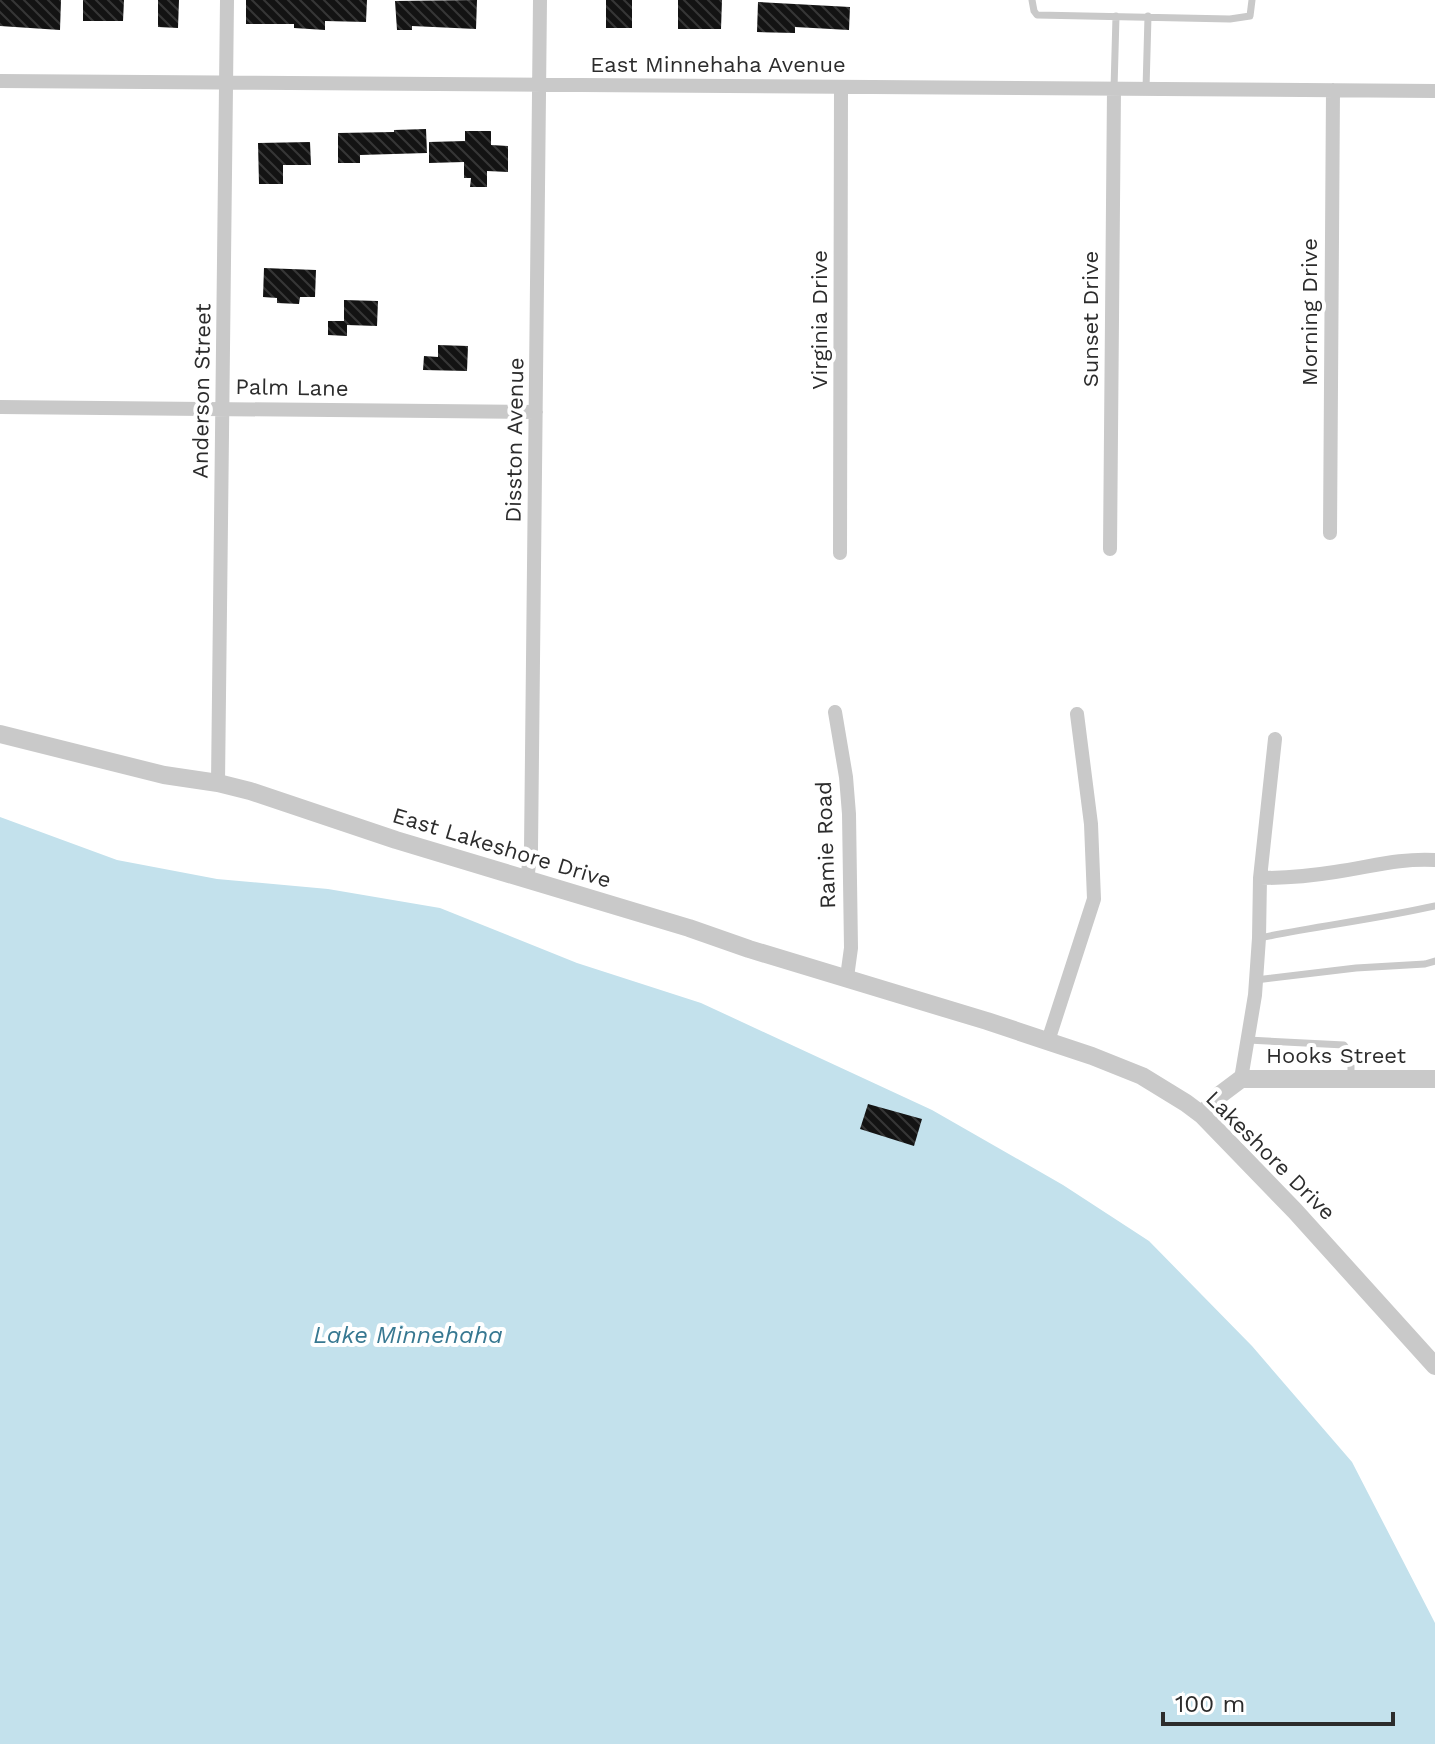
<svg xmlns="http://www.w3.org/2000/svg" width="1435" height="1744" font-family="'Work Sans',sans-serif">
<defs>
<pattern id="building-back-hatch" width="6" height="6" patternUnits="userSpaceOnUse" patternTransform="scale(2)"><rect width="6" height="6" fill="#131313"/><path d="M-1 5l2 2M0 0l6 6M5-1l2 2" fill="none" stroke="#363636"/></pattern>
</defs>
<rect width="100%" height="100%" fill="#fff"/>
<path fill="#c3e1ec" d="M 0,817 L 117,860 L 217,879 L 328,889 L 440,908 L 577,963 L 701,1003 L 932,1110 L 1063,1185 L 1149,1241 L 1252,1346 L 1352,1462 L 1435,1623 L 1435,1744 L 0,1744 Z"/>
<path fill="url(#building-back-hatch)" d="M 0,0 L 61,0 L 60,30 L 0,26 Z
M 83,0 L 124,0 L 123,21 L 83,21 Z
M 158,0 L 179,0 L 178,28 L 158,27 Z
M 246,0 L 367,0 L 366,22 L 325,21 L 325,30 L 294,28 L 294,24 L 246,24 Z
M 477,0 L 476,29 L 412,26 L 412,30 L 397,30 L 395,1 Z
M 606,0 L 632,0 L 632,28 L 606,28 Z
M 678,0 L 722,0 L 721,29 L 678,29 Z
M 758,2 L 850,7 L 849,30 L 795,27 L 795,33 L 757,32 Z
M 426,129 L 427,153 L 360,155 L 360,163 L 338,163 L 338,133 L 394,132 L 394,130 Z
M 465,131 L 491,131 L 491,145 L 508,146 L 508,172 L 487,171 L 487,187 L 470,187 L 471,178 L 464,178 L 464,162 L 429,163 L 429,142 L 465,141 Z
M 310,142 L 311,165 L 283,165 L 283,184 L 259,184 L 258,143 Z
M 264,268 L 316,270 L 315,297 L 300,297 L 299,304 L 277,303 L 277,298 L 263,297 Z
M 344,300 L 378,301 L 377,326 L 347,325 L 347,336 L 328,335 L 328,321 L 344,321 Z
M 438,345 L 468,346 L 467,371 L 423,370 L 424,356 L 438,357 Z
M 868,1104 L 922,1119 L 914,1146 L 860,1129 Z"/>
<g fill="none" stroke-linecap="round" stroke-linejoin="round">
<path stroke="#c9c9c9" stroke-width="7" d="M 1032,0 L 1034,11 L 1037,15 L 1230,19 L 1250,16 L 1252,0
M 1114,89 L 1116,16
M 1146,89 L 1148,16
M 1259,938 C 1318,926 1377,919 1435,906
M 1256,980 L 1356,968 L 1425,964 L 1435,961
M 1248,1040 L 1344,1045 L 1351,1055 L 1351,1076"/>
<path stroke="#c9c9c9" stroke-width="14" d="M 0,81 L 1435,91
M 0,407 L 536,412
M 1330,533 L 1333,90
M 1110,549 L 1114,89
M 840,553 L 841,87
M 835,712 L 846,777 L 849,814 L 851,948 L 847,977
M 218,783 L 227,0
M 1260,878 C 1285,878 1310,876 1335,872 C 1371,867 1398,858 1435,860
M 527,880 L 531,849 L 540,0
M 1048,1041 L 1094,899 L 1091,824 L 1077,714
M 1241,1079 L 1255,995 L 1259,938 L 1260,878 L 1275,739"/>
<path stroke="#c9c9c9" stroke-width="18" d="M 0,734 L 164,775 L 218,783 L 250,791 L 396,840 L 689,928 L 749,949 L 987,1021 L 1092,1056 L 1142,1076 L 1186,1103 L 1202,1115 L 1295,1211 L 1435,1366
M 1202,1115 L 1221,1094 L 1241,1079 L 1435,1079"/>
</g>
<g text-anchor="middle" stroke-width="8" stroke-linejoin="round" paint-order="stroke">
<g font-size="22" fill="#2c2c2c" stroke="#fff">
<text x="718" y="72">East Minnehaha Avenue</text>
<text transform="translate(1309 312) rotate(-90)" y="8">Morning Drive</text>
<text transform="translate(1090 319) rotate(-90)" y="8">Sunset Drive</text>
<text transform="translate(819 320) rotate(-90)" y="8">Virginia Drive</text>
<text transform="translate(292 387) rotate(1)" y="8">Palm Lane</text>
<text transform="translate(201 391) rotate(-89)" y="8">Anderson Street</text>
<text transform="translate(514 440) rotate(-89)" y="8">Disston Avenue</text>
<text transform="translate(825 845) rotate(-92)" y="8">Ramie Road</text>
<text transform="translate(502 847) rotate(17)" y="8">East Lakeshore Drive</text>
<text x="1336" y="1063">Hooks Street</text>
<text transform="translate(1271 1155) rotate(45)" y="8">Lakeshore Drive</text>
</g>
<g font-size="24" font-style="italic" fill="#377891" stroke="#fff">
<text x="408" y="1343">Lake Minnehaha</text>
</g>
</g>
<path d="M1163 1712v12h230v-12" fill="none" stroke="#2c2c2c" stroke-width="4"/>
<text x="1175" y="1712" font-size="24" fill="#2c2c2c" stroke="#ffffff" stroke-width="6" paint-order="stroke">100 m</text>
</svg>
